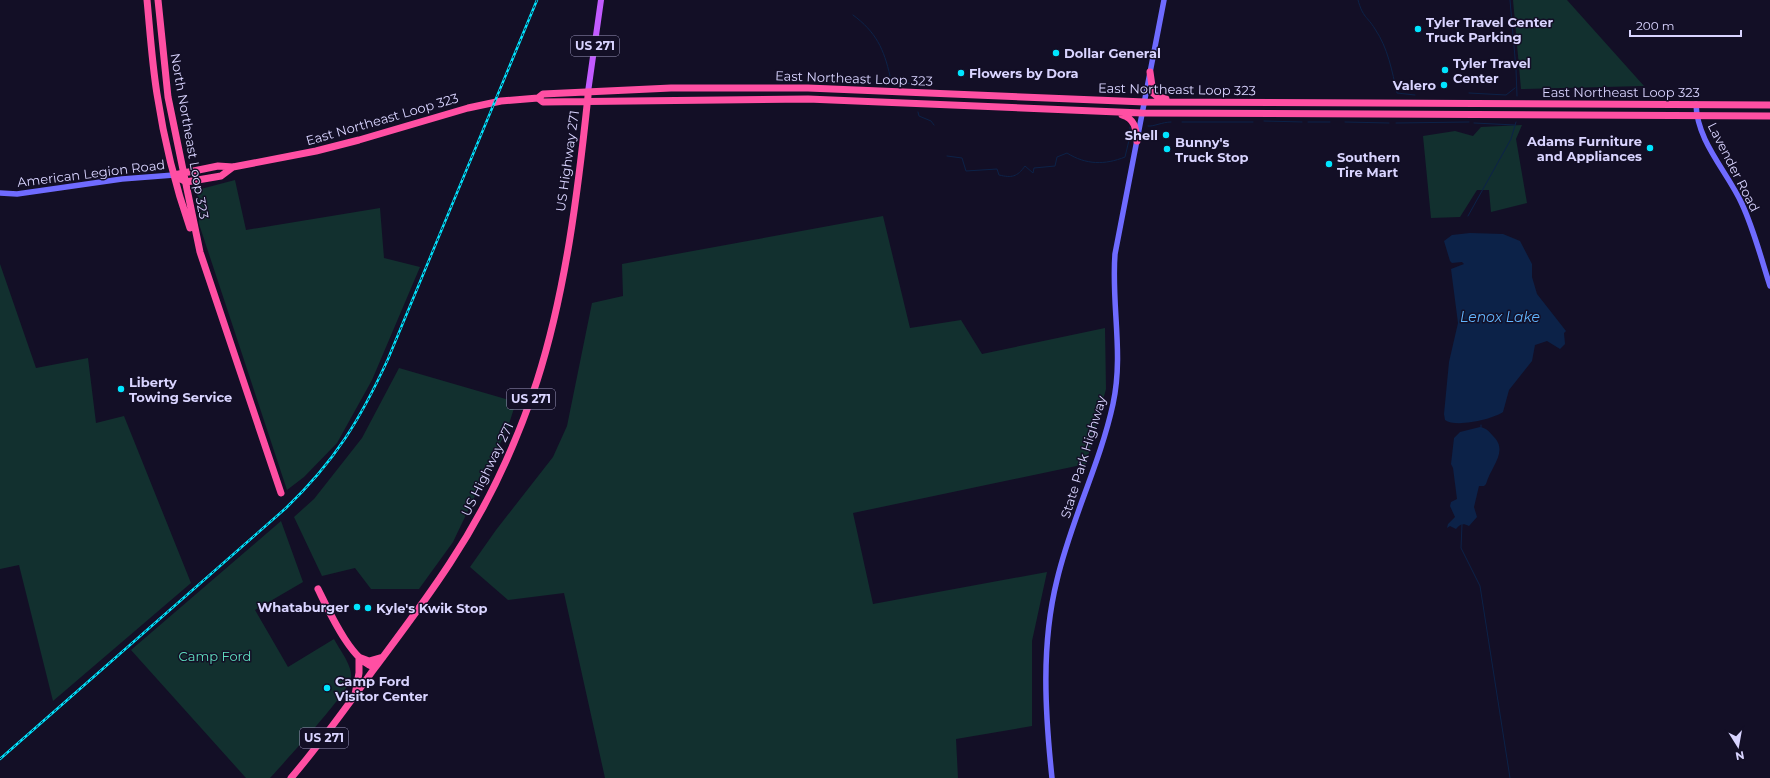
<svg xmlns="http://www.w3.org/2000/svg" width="1770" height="778" font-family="Montserrat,sans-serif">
<rect width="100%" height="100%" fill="#130f26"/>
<path fill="#12302f" d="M 1513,0 L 1567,0 L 1644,86 L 1521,89 Z
M 1522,125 L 1516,139 L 1527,203 L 1491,212 L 1489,190 L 1477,190 L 1460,217 L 1431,218 L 1423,136 L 1455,131 L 1473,136 L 1481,127 Z
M 235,180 L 246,230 L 380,208 L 384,258 L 420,267 L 372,380 L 337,443 L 304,477 L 287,490 L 199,224 L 197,190 Z
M 883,216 L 910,328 L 961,320 L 982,354 L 1105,328 L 1106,389 L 1086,464 L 853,513 L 873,604 L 1047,572 L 1032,641 L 1032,726 L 956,739 L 958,778 L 605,778 L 564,593 L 508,600 L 470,567 L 496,530 L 553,457 L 567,426 L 592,303 L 623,296 L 622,264 Z
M 0,264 L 36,368 L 88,358 L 96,423 L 124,416 L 191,583 L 53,701 L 19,565 L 0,569 Z
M 399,368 L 516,402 L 508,427 L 453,542 L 419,589 L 371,589 L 355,568 L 322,576 L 294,517 L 314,499 L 362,438 Z
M 281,521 L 303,582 L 255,610 L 288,667 L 334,639 C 339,649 353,666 351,678 C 349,692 284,763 270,778 L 246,778 L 131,650 Z"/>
<path fill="#0c2248" d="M 1470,233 L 1503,234 L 1520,241 L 1532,264 L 1532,277 L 1537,294 L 1566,331 L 1564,333 L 1565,344 L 1560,349 L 1547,341 L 1535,345 L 1532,361 L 1509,390 L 1503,412 C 1493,419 1456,428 1445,420 L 1444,414 L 1449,362 L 1458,323 L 1451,269 L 1464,264 L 1462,262 L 1452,263 L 1450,261 L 1444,241 L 1452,235 Z
M 1480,427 C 1486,428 1489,431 1493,436 C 1509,451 1491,466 1486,484 L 1484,486 L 1479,486 L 1474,507 L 1477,517 L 1469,526 C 1463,523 1460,524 1456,529 L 1450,526 L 1447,528 L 1448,524 L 1455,517 L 1450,506 L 1451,502 L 1457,499 L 1453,468 L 1451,464 L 1454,438 L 1460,432 Z"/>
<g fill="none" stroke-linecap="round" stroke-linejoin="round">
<path stroke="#0c2248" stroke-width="1" d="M 1358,0 C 1363,18 1367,16 1375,29 C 1388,48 1392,71 1397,93 L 1415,95
M 1510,0 L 1516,69 L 1517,96
M 853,15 C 876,32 884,49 890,76
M 900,80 L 905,83 L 917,84
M 1469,93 L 1506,95 L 1515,88
M 918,112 L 919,116 L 931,121 L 934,125
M 1264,121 L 1302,122
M 1182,122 L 1253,122
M 1308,122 L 1330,122
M 1345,122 L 1389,123
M 1396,123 L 1469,122
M 1474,123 L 1515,125
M 1148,126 C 1153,127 1162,122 1171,122
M 947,156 L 962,158 L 966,171 L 997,169 L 999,175 C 1012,178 1017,177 1025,166 L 1033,173 L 1034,168 L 1055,166 L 1057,157 L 1067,153 C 1086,165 1105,165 1125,157 L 1130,136 L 1130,127
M 1468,216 L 1511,139 L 1516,122
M 1481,429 L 1481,425
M 1462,524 L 1461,548 L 1480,586 L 1510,778"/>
<path stroke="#6f6bff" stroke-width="5.5" d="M 1696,104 C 1697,142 1727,171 1742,204 C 1754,230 1761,258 1770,286
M 0,193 L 17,194 L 122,179 L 174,175
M 1052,778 C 1045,712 1041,644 1057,580 C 1071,520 1100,464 1113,404 C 1124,354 1111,304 1115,254 L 1164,0"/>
<path stroke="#c25bff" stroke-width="6" d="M 588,92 L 601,0"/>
<path stroke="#ff4fa3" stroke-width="7" d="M 147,0 C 150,31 152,63 157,94 C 164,140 175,185 190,228
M 158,0 L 168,97 L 200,252 L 281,493
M 1150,72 L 1153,93 L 1158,97 L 1166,99
M 538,98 L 543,102 L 808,99 L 1142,113 L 1770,116
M 1122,115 C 1135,119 1136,128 1137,141
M 174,175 L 218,166 L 233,167 L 316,151 L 359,140 L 468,108 L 501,101 L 538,98 L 543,94 L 671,88 L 808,88 L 1145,102 L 1770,105
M 174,175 L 186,182 L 221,176 L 233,167
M 318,589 C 328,609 352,663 375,667
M 361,658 L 369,661 L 383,657
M 355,695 L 359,673 L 359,657
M 291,778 C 321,743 347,706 374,669 C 400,634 426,600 450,563 C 487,507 516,445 537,381 C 566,290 578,191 588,96"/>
<defs>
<path id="rail" d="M 0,759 L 286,508 C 335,461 360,420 388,359 L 537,0"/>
</defs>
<use href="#rail" stroke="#00e5ff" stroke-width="2.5"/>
<use href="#rail" stroke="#130f26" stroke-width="1" stroke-dasharray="3" stroke-linecap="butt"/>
</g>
<g fill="#00e5ff" stroke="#130f26" stroke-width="1.5">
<circle cx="1418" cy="29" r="4"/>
<circle cx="1056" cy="53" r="4"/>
<circle cx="1445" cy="70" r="4"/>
<circle cx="961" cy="73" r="4"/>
<circle cx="1444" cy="85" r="4"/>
<circle cx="1166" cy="135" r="4"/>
<circle cx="1650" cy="148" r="4"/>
<circle cx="1167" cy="149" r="4"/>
<circle cx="1329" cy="164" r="4"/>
<circle cx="121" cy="389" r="4"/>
<circle cx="357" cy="607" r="4"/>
<circle cx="368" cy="608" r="4"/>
<circle cx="327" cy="688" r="4"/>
</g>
<g text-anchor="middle" stroke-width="3" stroke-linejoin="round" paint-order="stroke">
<g fill="#130f26" stroke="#9e99be" stroke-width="1">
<rect x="571" y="36" width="48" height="20" rx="3"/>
<rect x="507" y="389" width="48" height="20" rx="3"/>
<rect x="300" y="728" width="48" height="20" rx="3"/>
</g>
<g font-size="12" font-weight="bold" fill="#d9d4ff">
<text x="595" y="50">US 271</text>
<text x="531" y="403">US 271</text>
<text x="324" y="742">US 271</text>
</g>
<g font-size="13" font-weight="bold" fill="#d9d4ff" stroke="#130f26" text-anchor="start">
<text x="1426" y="27">Tyler Travel Center<tspan x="1426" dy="15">Truck Parking</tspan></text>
<text x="1064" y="58">Dollar General</text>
<text x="1453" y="68">Tyler Travel<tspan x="1453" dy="15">Center</tspan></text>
<text x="969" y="78">Flowers by Dora</text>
<text x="1436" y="90" text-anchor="end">Valero</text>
<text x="1158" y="140" text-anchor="end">Shell</text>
<text x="1642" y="146" text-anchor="end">Adams Furniture<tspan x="1642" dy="15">and Appliances</tspan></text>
<text x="1175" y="147">Bunny's<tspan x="1175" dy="15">Truck Stop</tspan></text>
<text x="1337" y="162">Southern<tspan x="1337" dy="15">Tire Mart</tspan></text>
<text x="129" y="387">Liberty<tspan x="129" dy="15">Towing Service</tspan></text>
<text x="349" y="612" text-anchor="end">Whataburger</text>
<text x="376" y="613">Kyle's Kwik Stop</text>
<text x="335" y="686">Camp Ford<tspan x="335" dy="15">Visitor Center</tspan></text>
</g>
<g font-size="13" fill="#d9d4ff" stroke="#130f26">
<text transform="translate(854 78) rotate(2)" y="5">East Northeast Loop 323</text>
<text transform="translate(1177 89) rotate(1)" y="5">East Northeast Loop 323</text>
<text x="1621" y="97">East Northeast Loop 323</text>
<text transform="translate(382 119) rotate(-16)" y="5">East Northeast Loop 323</text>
<text transform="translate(190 136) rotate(80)" y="5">North Northeast Loop 323</text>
<text transform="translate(567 161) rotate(-82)" y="5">US Highway 271</text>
<text transform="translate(1734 167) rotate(63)" y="5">Lavender Road</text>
<text transform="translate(91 173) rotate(-7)" y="5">American Legion Road</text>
<text transform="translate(1083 457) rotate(-73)" y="5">State Park Highway</text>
<text transform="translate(487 469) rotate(-64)" y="5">US Highway 271</text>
</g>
<g font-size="13" fill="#5fe0c0" stroke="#130f26">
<text x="215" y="661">Camp Ford</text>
</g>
<g font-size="14" font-style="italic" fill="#62b6ff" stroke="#130f26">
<text x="1500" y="322">Lenox Lake</text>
</g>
</g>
<g transform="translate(1738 746) rotate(169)" stroke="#130f26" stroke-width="3" paint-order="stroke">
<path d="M0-3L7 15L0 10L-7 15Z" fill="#d9d4ff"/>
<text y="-6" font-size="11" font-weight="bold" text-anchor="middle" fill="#d9d4ff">N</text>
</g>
<path d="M1630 30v6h111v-6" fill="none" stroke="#d9d4ff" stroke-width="2"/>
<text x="1636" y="30" font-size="12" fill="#d9d4ff" stroke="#130f26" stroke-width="3" paint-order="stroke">200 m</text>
</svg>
